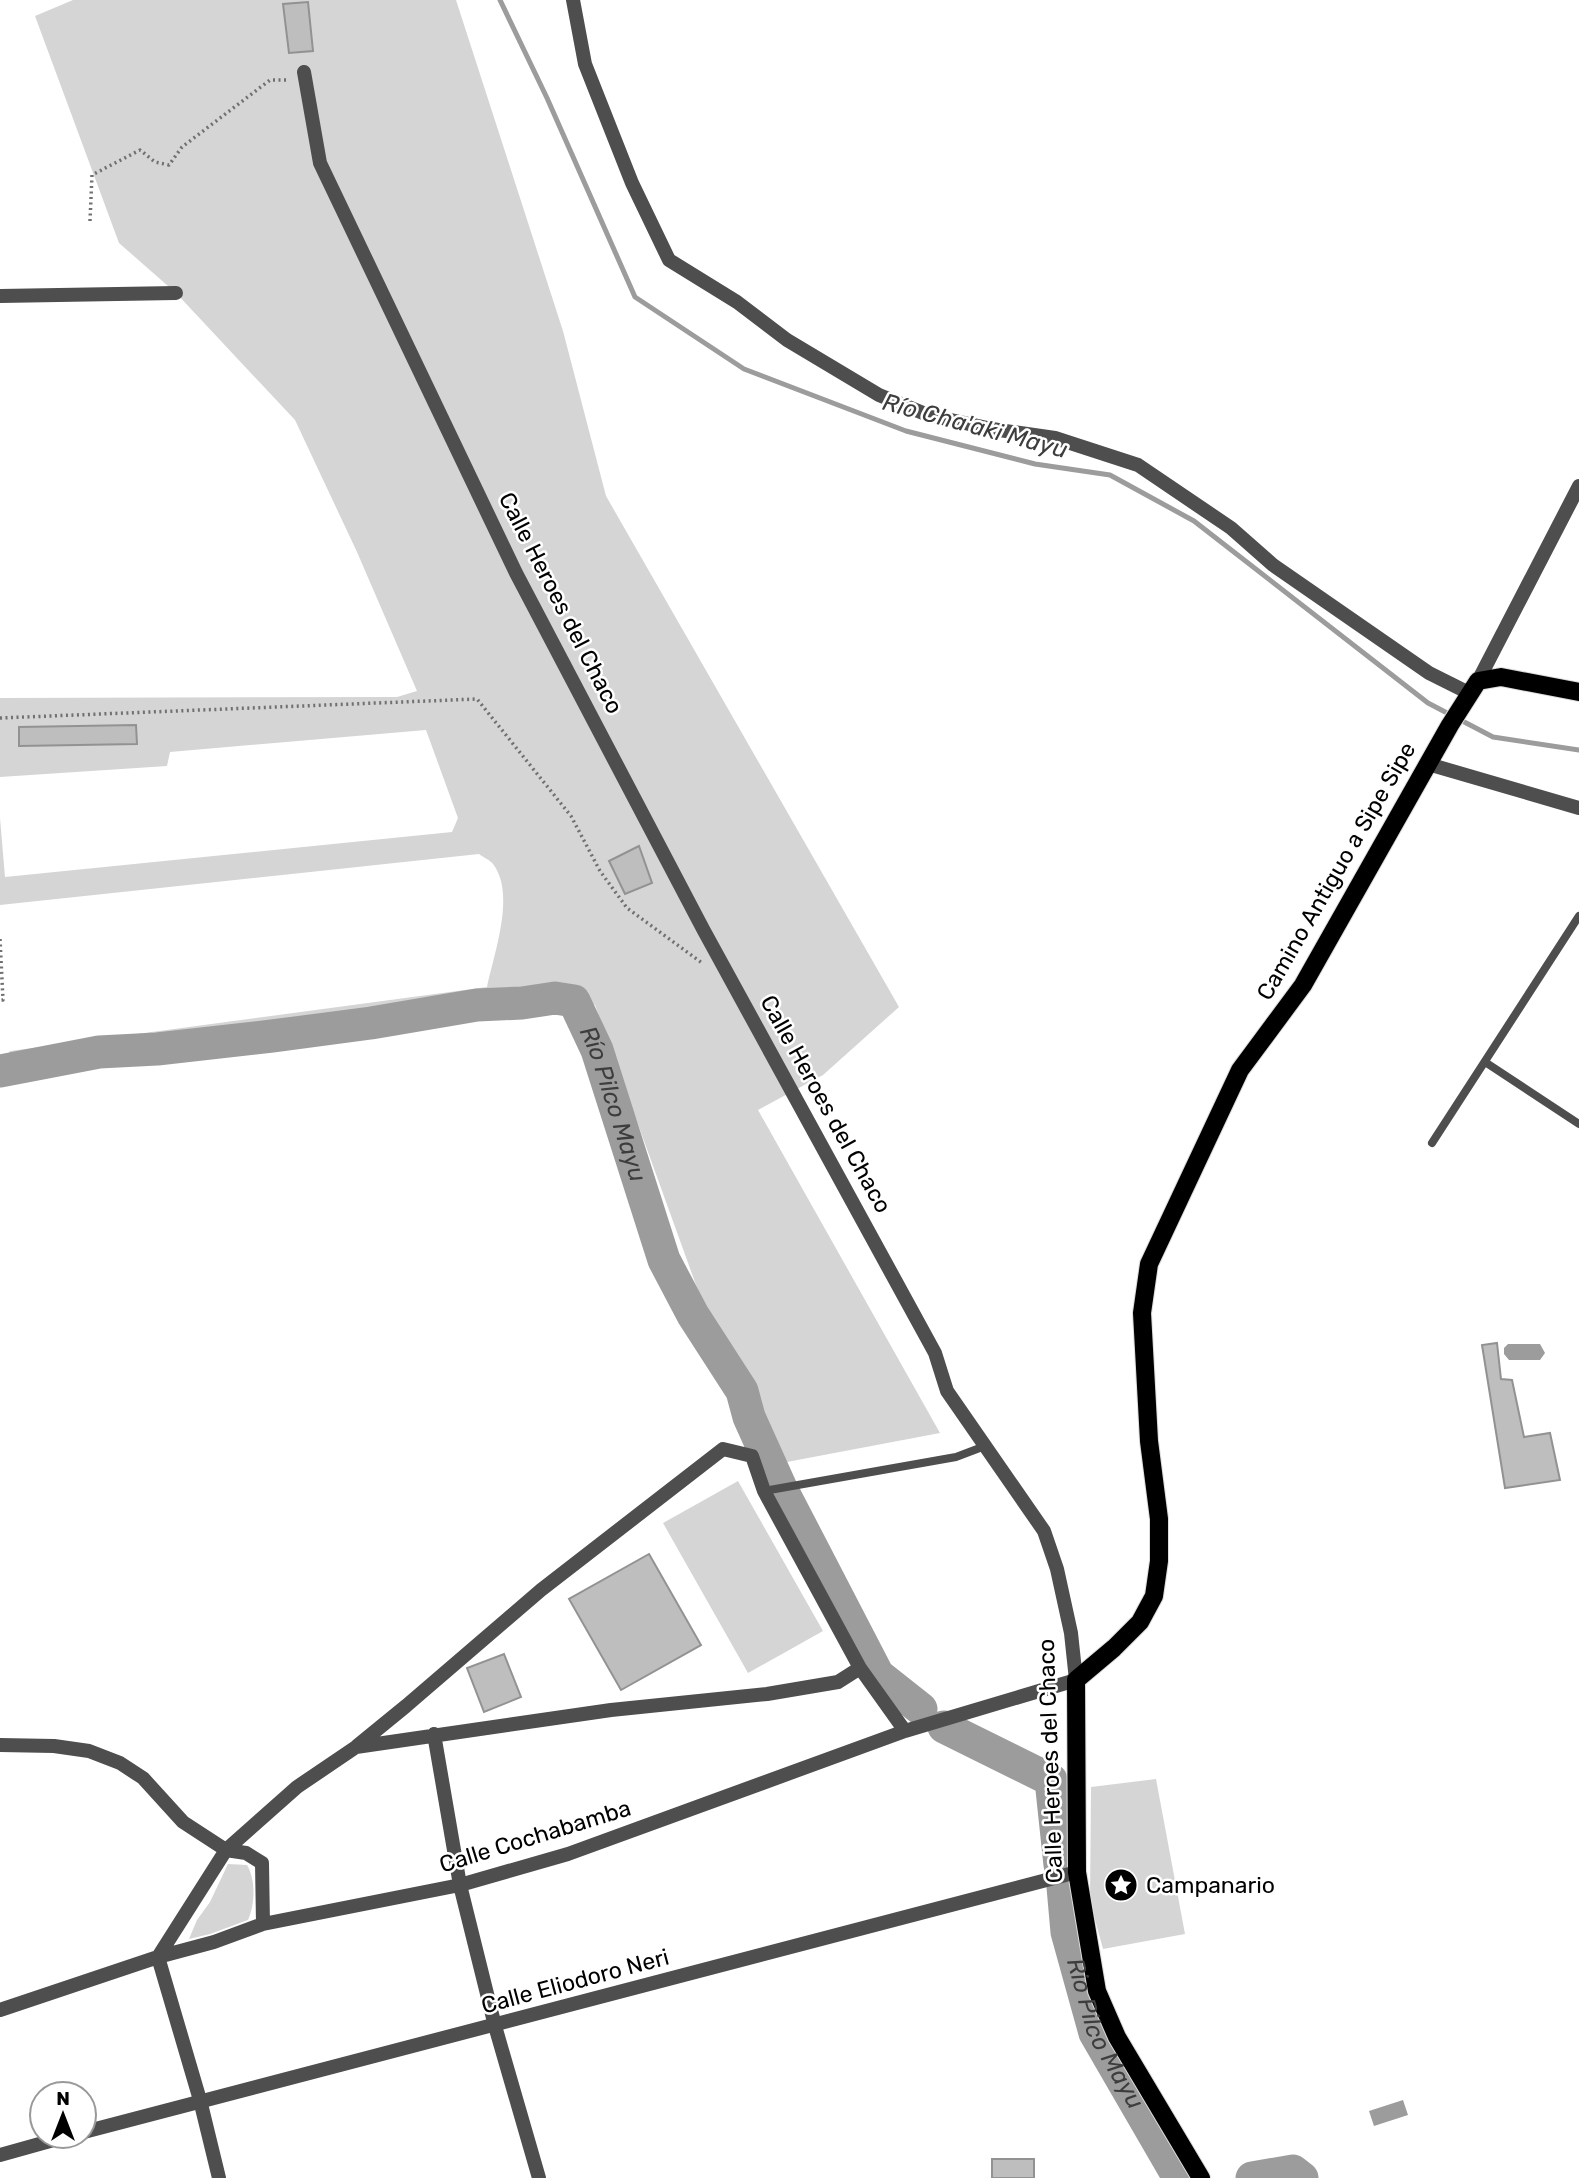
<svg xmlns="http://www.w3.org/2000/svg" width="1579" height="2178" font-family="Rubik,sans-serif">
<rect width="100%" height="100%" fill="#fff"/>
<path fill="#d5d5d5" d="M 73,0 L 456,0 L 563,331 L 606,496 L 899,1007 L 823,1075 L 758,1110 L 940,1433 L 771,1465 L 696,1285 L 595,1005 L 582,997 L 522,1003 L 477,1005 L 371,1023 L 272,1036 L 157,1049 L 99,1052 L 0,1071 L 0,1065 L 10,1051 L 487,987 C 494,953 516,894 493,864 C 490,860 483,857 479,854 L 0,905 L 0,818 L 5,877 L 452,832 L 458,818 L 426,730 L 170,752 L 167,766 L 0,777 L 0,698 L 397,697 L 417,691 L 357,552 L 295,420 L 176,293 L 119,243 L 35,16 Z
M 738,1481 L 823,1631 L 748,1673 L 663,1523 Z
M 1156,1779 L 1185,1934 L 1103,1949 L 1090,1901 L 1091,1787 Z
M 228,1864 L 247,1865 C 256,1880 255,1904 248,1920 L 210,1934 L 189,1939 L 197,1920 L 210,1902 Z"/>
<path fill="#9c9c9c" d="M 1508,1344 L 1540,1344 L 1545,1353 L 1540,1360 L 1509,1360 L 1504,1354 L 1504,1348 Z
M 1403,2100 L 1408,2115 L 1374,2126 L 1369,2111 Z"/>
<g fill="none" stroke-linecap="round" stroke-linejoin="round">
<path stroke="#9c9c9c" stroke-width="5" d="M 500,0 L 547,98 L 635,297 L 744,369 L 906,431 L 1035,464 L 1110,475 L 1194,521 L 1428,703 L 1493,737 L 1579,750"/>
<g stroke="#9c9c9c" stroke-width="33">
<path id="s1" d="M 0,1071 L 99,1052 L 157,1049 L 272,1036 L 371,1023 L 477,1005 L 522,1003 L 555,998 L 574,1001 L 597,1050 L 664,1260 L 693,1315 L 742,1391 L 749,1417 L 781,1488 L 878,1675 L 921,1709"/>
<path d="M 944,1727 L 1051,1780 L 1060,1865"/>
<path id="s2" d="M 1063,1887 L 1067,1932 L 1095,2033 L 1175,2171"/>
<path d="M 1252,2178 L 1293,2171 L 1302,2178"/>
</g>
</g>
<path fill="#bebebe" stroke="#929292" stroke-width="2" d="M 308,2 L 313,51 L 289,53 L 283,4 Z
M 136,725 L 137,744 L 19,746 L 19,727 Z
M 639,846 L 652,883 L 625,894 L 609,861 Z
M 1497,1343 L 1501,1379 L 1512,1380 L 1524,1437 L 1550,1433 L 1560,1480 L 1505,1488 L 1482,1345 Z
M 649,1554 L 701,1645 L 621,1690 L 569,1599 Z
M 504,1654 L 521,1697 L 484,1712 L 467,1668 Z
M 992,2159 L 1034,2159 L 1034,2178 L 992,2178 Z"/>
<g fill="none" stroke-linecap="round" stroke-linejoin="round">
<defs>
<path id="primary" d="M 1201,2178 L 1117,2037 L 1097,1991 L 1077,1872 L 1076,1680 L 1114,1648 L 1140,1622 L 1154,1596 L 1159,1561 L 1159,1519 L 1149,1441 L 1142,1313 L 1149,1264 L 1240,1070 L 1303,985 L 1450,725 L 1478,681 L 1501,677 L 1579,692"/>
</defs>
<use href="#primary" stroke="#dbdbdb" stroke-width="20"/>
<path stroke="#707070" stroke-width="3.5" stroke-dasharray="2 3.5" stroke-linecap="butt" d="M 90,221 L 92,175 L 140,150 L 155,162 L 169,165 L 182,147 L 270,80 L 289,80
M 0,718 L 477,699 L 571,816 L 600,871 L 627,908 L 702,963
M 0,939 L 3,1000 L 0,1000"/>
<path stroke="#4e4e4e" stroke-width="8" d="M 1485,1062 L 1579,1124
M 1432,1143 L 1579,916
M 764,1491 L 956,1457 L 985,1446"/>
<path stroke="#4e4e4e" stroke-width="14" d="M 573,0 L 585,64 L 632,183 L 669,260 L 737,302 L 787,340 L 879,395 L 928,415 L 992,429 L 1055,438 L 1138,465 L 1231,528 L 1273,565 L 1429,673 L 1471,694
M 0,296 L 176,293
M 1478,681 L 1579,486
M 1428,764 L 1579,808
M 434,1734 L 460,1885 L 495,2026 L 539,2178
M 0,1745 L 54,1746 L 89,1751 L 120,1763 L 143,1778 L 183,1822 L 226,1850 L 246,1853 L 262,1863 L 263,1924
M 357,1746 L 406,1706 L 541,1590 L 723,1449 L 752,1456 L 764,1491 L 860,1668 L 905,1731
M 0,2010 L 158,1957 L 214,1942 L 263,1924 L 460,1885 L 568,1854 L 905,1731 L 1076,1680 L 1071,1633 L 1057,1569 L 1044,1531 L 947,1391 L 935,1353 L 703,929 L 516,573 L 320,163 L 304,72
M 219,2178 L 200,2100 L 158,1957 L 226,1850 L 297,1787 L 356,1747 L 611,1710 L 767,1694 L 838,1682 L 860,1668"/>
<path stroke="#4e4e4e" stroke-width="14" d="M 84,2132 L 1077,1872
M 0,2155 L 68,2136"/>
<use href="#primary" stroke="#000" stroke-width="18"/>
</g>
<defs>
<symbol id="sight-disc" viewBox="-11 -11 22 22"><circle r="9.5" fill="#000" stroke="#fff"/><path d="M0-6L1.8-2.2L6-1.7L2.9 1.2L3.7 5.4L0 3.3L-3.7 5.4L-2.9 1.2L-6-1.7L-1.8-2.2Z" fill="#fff"/></symbol>
</defs>
<g fill-rule="evenodd">
<use href="#sight-disc" x="1102" y="1866" width="38" height="38"/>
</g>
<g text-anchor="middle" stroke-width="5" stroke-linejoin="round" paint-order="stroke">
<g font-size="23" fill="#000" stroke="#fff">
<text transform="translate(561 603) rotate(63)" y="8">Calle Heroes del Chaco</text>
<text transform="translate(1336 871) rotate(-60)" y="8">Camino Antiguo a Sipe Sipe</text>
<text transform="translate(826 1104) rotate(61)" y="8">Calle Heroes del Chaco</text>
<text transform="translate(1050 1761) rotate(-92)" y="8">Calle Heroes del Chaco</text>
<text transform="translate(535 1836) rotate(-17)" y="8">Calle Cochabamba</text>
<text transform="translate(575 1981) rotate(-15)" y="8">Calle Eliodoro Neri</text>
</g>
<g font-size="23" fill="#000" stroke="#fff" text-anchor="start">
<text x="1146" y="1893">Campanario</text>
</g>
<g font-size="24" font-style="italic" fill="#3d3d3d" stroke="#fff">
<text transform="translate(975 426) rotate(15)" y="8">Río Cha'aki Mayu</text>
<text dy="8" stroke="none"><textPath href="#s1" startOffset="690">Río Pilco Mayu</textPath></text>
<text dy="8" stroke="none"><textPath href="#s2" startOffset="154">Rio Pilco Mayu</textPath></text>
</g>
</g>
<g transform="translate(63 2115)"><circle r="33" fill="#ffffff" stroke="#999999" stroke-width="2"/>
<path d="M0-5L12 26L0 18L-12 26Z" fill="#000000"/>
<text y="-10" font-size="19" font-weight="bold" text-anchor="middle" fill="#000000">N</text>
</g>
</svg>
